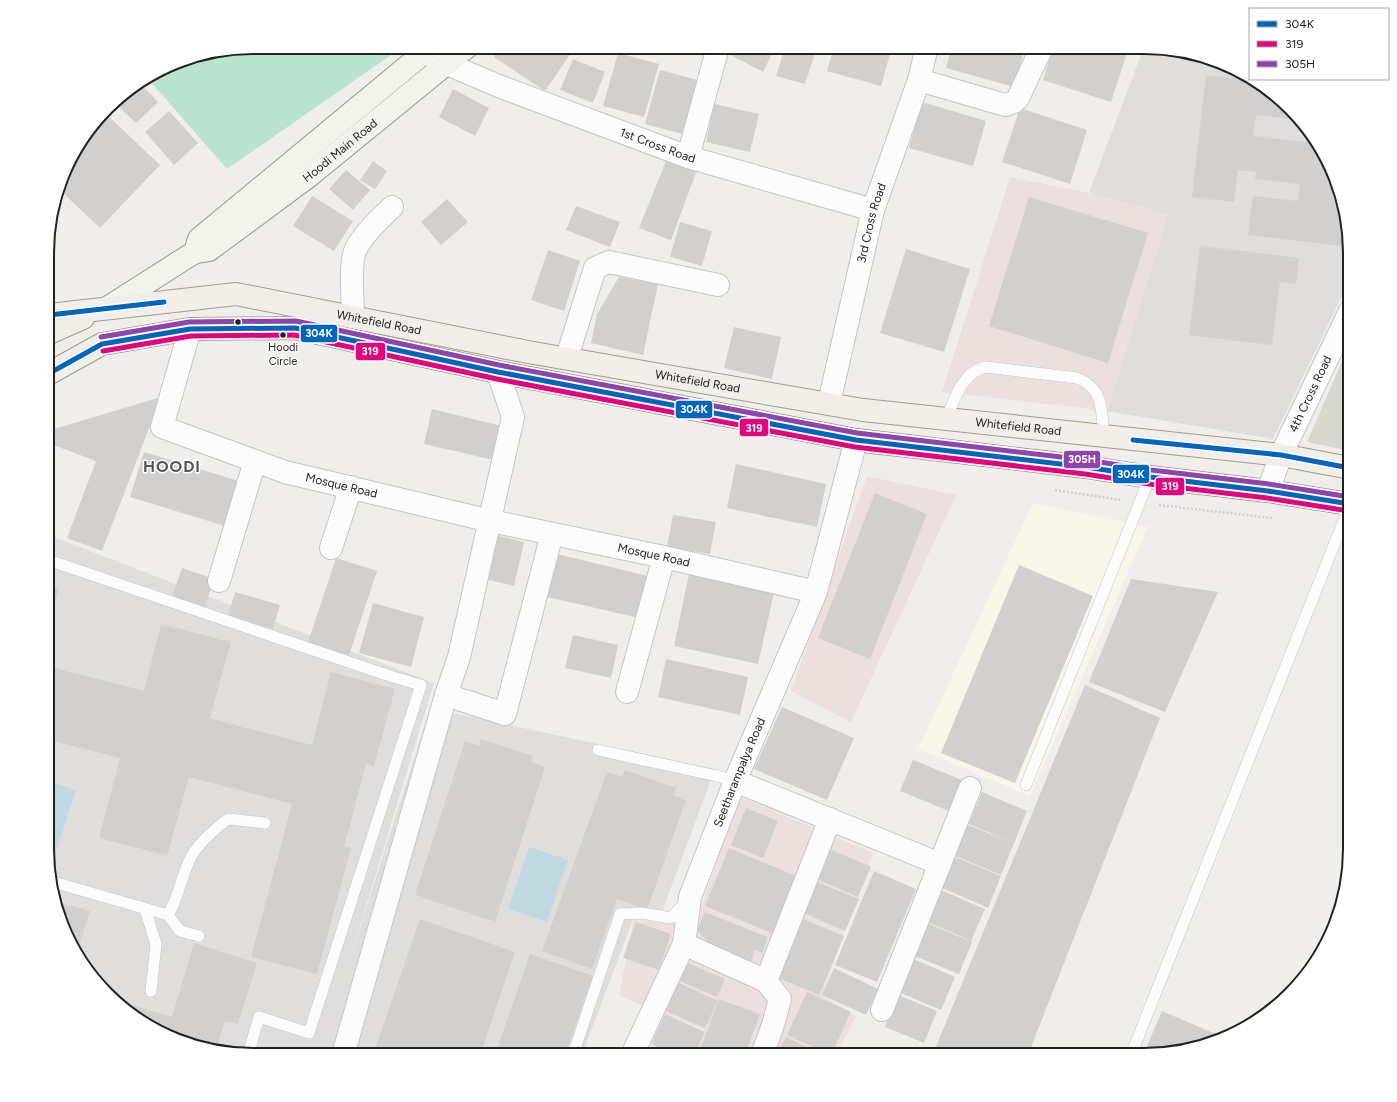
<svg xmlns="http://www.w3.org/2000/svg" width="1397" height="1102" font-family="Figtree,sans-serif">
<rect width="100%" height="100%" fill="#efeeeb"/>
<path fill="#dfdedc" d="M 1144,47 L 1157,47 L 1223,63 L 1280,98 L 1308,128 L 1334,174 L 1350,253 L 1350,279 L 1273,439 L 1107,411 L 1168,215 L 1089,193 Z
M 48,535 L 434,683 L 345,975 L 430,708 L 715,769 L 660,917 L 634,917 L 582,1055 L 240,1055 L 174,1039 L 117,1004 L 68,940 L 47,863 Z"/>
<path fill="#ece0de" d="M 1010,177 L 1089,193 L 1168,215 L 1107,411 L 942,392 Z
M 867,476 L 956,495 L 851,722 L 791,691 Z
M 739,796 L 873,853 L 822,995 L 857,1016 L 835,1055 L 695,1055 L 705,1030 L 619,996 L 634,917 L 698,916 Z"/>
<path fill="#f7f6e8" d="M 1033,503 L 1148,527 L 1030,796 L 918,749 Z"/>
<path fill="#d8d7cd" d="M 1350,343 L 1350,451 L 1307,442 Z"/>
<path fill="#bae3d2" d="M 253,47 L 387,47 L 394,53 L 227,169 L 149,80 L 186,58 Z"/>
<path fill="#c1d9e0" d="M 48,781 L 76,790 L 55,855 L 47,853 Z
M 529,847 L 568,860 L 547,922 L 508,909 Z"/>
<path fill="#d2d0ce" d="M 500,47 L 563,47 L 571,53 L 545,91 L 494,57 Z
M 728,47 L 775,47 L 763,72 L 725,52 Z
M 785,47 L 817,47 L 805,84 L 776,76 Z
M 834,47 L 892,47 L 881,86 L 827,71 Z
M 952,47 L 1025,47 L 1014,87 L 946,68 Z
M 1053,47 L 1129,47 L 1111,102 L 1043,80 Z
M 618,53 L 659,64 L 644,117 L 603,106 Z
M 573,59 L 605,72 L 593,103 L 560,90 Z
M 660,70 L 701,81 L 686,135 L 645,124 Z
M 1206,75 L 1251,80 L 1280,98 L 1300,120 L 1256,115 L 1253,136 L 1316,143 L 1334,174 L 1345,225 L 1342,246 L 1248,235 L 1253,196 L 1298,201 L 1300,184 L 1255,179 L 1256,172 L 1238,170 L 1234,202 L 1192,197 Z
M 141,84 L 158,102 L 136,123 L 114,102 L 117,98 Z
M 453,89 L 489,108 L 475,136 L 439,117 Z
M 922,102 L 986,121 L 973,166 L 909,148 Z
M 714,104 L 759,114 L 750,152 L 706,142 Z
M 1020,108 L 1087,130 L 1070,184 L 1002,162 Z
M 169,111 L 198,143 L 174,165 L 145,132 Z
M 105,113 L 160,165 L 100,228 L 61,191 L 74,150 Z
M 668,156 L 697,170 L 671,240 L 639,228 Z
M 373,161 L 387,171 L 375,189 L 360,180 Z
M 346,170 L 370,190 L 353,210 L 329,189 Z
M 312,196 L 353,221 L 334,251 L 293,226 Z
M 1029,197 L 1148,233 L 1108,363 L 989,326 Z
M 447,199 L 468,222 L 441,245 L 421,222 Z
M 576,206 L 620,222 L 610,247 L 566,230 Z
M 680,222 L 712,231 L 702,266 L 670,257 Z
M 1200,246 L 1299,258 L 1296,284 L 1280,282 L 1272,345 L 1189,335 Z
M 906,249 L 970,269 L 944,352 L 880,333 Z
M 548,250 L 580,261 L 564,311 L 531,300 Z
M 619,277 L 658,284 L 643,355 L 591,343 L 597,314 Z
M 734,327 L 781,337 L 772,379 L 724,368 Z
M 161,397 L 102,551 L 67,538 L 96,461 L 48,443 L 48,431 Z
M 432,409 L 506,427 L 498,461 L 424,444 Z
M 144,452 L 242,482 L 228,527 L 130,497 Z
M 736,464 L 826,484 L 817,527 L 727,508 Z
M 875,493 L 927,514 L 870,659 L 818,638 Z
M 673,515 L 716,522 L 710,554 L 667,547 Z
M 495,535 L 524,542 L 514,586 L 485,579 Z
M 553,553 L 648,576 L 639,618 L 543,596 Z
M 336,558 L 377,571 L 349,655 L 308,642 Z
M 1019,565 L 1093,596 L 1015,783 L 941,753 Z
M 182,568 L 214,579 L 204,609 L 172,597 Z
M 689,574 L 774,593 L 758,664 L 674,646 Z
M 1131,579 L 1218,592 L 1165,712 L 1089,682 Z
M 48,585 L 59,588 L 48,626 Z
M 235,592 L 280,605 L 273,629 L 228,616 Z
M 373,603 L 424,617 L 411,667 L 359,653 Z
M 161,624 L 231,642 L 210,718 L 312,745 L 331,672 L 395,689 L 374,766 L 366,764 L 344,847 L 351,848 L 317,974 L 251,957 L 292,804 L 189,777 L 167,856 L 99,838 L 120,758 L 48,740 L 48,666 L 144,691 Z
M 573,635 L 618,645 L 611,678 L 565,668 Z
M 666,659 L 748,677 L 740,715 L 658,697 Z
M 1085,685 L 1160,718 L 1028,1055 L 951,1055 L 935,1049 Z
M 782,707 L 854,738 L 827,800 L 754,769 Z
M 481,739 L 533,756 L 531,762 L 545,767 L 495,922 L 415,895 L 465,741 L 479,746 Z
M 913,760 L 962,780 L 949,811 L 900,791 Z
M 625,770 L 676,788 L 673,795 L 686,800 L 647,910 L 617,899 L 592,969 L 542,951 L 607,772 L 622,777 Z
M 982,792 L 1027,811 L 1014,843 L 969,824 Z
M 746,808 L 778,821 L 763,858 L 731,845 Z
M 968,825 L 1014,843 L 1001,875 L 955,856 Z
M 729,848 L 796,876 L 772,933 L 705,906 Z
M 830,849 L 871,867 L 858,897 L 817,879 Z
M 955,857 L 1001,876 L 988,908 L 942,888 Z
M 874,871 L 916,889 L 877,982 L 835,965 Z
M 814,881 L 859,899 L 845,931 L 801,912 Z
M 941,890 L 985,909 L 971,941 L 927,922 Z
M 58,902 L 90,911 L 77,952 L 68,940 Z
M 705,912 L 767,937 L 763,953 L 755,950 L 751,962 L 714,948 L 697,930 Z
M 800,918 L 844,936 L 819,995 L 776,977 Z
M 420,919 L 515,952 L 480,1055 L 373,1055 Z
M 636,922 L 671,934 L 659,970 L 623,958 Z
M 929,924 L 972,942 L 959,974 L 915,956 Z
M 194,943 L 257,963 L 238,1024 L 225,1021 L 216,1049 L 174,1039 L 117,1004 L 114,1000 L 172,1017 Z
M 530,954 L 593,976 L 565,1055 L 495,1055 Z
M 911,958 L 955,977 L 941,1010 L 896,991 Z
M 685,962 L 725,979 L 717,997 L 677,980 Z
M 834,968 L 878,989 L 866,1015 L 822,995 Z
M 677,982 L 718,1001 L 705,1028 L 664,1010 Z
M 807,992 L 851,1012 L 831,1055 L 787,1035 Z
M 898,995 L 937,1011 L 924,1043 L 885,1027 Z
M 719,999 L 760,1014 L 745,1055 L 698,1055 Z
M 1162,1011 L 1225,1038 L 1152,1053 L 1145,1051 Z
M 665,1014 L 705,1032 L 694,1055 L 676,1055 L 651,1044 Z
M 786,1037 L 822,1055 L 777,1055 Z"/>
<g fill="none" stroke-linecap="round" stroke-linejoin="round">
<defs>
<path id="service" d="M 946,419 C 955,399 962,372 986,367 L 1077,378 C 1105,389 1101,411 1104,437
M 48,560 L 393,677 L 421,685 L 309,1033 L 259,1017 L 248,1055
M 598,750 L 717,776 L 735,781
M 1026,785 L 1150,477
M 53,882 L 168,915 C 179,897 181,876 191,857 C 199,842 215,829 228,819 L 265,823
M 145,909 L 156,944 L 151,991
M 168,915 L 180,931 L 199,936
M 573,1055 L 620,914 L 642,913 L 671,918 L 687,901
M 1131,1055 L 1350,505"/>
<g id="minor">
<path id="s1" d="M 425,52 L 447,64 L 501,87 L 688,157 L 873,210"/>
<path d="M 919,80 L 1005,105 L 1014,102 L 1018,98 L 1042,47"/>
<path d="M 688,157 L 718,47"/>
<path d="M 353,317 C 353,301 349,262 356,249 C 364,233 379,220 392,207"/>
<path id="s2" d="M 190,329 L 162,427 L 285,472 L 491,521 L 664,557 L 816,592"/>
<path d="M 567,357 L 595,268 L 609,262 L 718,285"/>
<path d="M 498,372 L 513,417 L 459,657 L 446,695 L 505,714 L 552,534"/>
<path id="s3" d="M 829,403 L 873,210 L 919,80 L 927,47"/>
<path id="s4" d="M 1268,491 L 1281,455 L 1350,311"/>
<path d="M 331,548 L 351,487"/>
<path d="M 219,581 L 255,461"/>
<path d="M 627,692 L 664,557"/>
<path d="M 735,781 L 940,864"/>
<path d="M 766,981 L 830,819"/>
<path d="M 882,1010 L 970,788"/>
<path d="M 343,1055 L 446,695"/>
<path d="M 632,1055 L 684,944"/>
</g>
<g id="tertiary">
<path id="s5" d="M 762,1055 L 773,1025 L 780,999 L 766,981 L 684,944 L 690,897 L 735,781 L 816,592 L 856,440"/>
</g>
<g id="secondary">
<path d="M 195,252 L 199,239 L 431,47"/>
<path id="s6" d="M 107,308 L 195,252 L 209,250 L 309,176 L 467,47"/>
</g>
<g id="primary">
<path id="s7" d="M 49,315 L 236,294 L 528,352 L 863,410 L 1281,455 L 1350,468"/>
<path d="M 49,333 L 83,318"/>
<path d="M 48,374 L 102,344 L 190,329 L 295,328 L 498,372 L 856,440 L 1086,467 L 1150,477 L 1268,491 L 1350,504"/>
</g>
</defs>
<use href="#service" stroke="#c5c5c3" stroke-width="12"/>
<use href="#minor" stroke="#c5c5c3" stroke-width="24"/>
<use href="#tertiary" stroke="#c5c5c3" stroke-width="24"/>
<use href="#secondary" stroke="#969983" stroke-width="24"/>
<use href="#primary" stroke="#a49c89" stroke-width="24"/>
<path stroke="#d7cbc9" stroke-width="2.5" stroke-dasharray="2 2" stroke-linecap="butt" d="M 1055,490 L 1121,500
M 1159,505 L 1272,518"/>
<use href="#service" stroke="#fdfcfc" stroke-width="11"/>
<use href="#minor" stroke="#fdfcfc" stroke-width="22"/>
<use href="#tertiary" stroke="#fdfcfc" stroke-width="22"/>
<use href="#secondary" stroke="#f3f3ed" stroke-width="22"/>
<use href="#primary" stroke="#f1ede8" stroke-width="22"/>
<defs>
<path id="bus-1" d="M 49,315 L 164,302
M 48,374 L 102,344 L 190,329 L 295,328 L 498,372 L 856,440 L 1086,467 L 1150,477 L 1268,491 L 1350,504
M 1133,440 L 1281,455 L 1350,468"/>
<path id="bus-2" d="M 103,351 L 191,336 L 294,335 L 497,379 L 855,447 L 1085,474 L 1149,484 L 1267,498 L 1349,511"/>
<path id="bus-3" d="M 101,337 L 189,322 L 296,321 L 499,365 L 857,433 L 1087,460 L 1151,470 L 1269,484 L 1350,497"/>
</defs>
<use href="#bus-1" stroke="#fff" stroke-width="8"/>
<use href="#bus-2" stroke="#fff" stroke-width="8"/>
<use href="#bus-3" stroke="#fff" stroke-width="8"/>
<use href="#bus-1" stroke="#0065bd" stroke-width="5"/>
<use href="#bus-2" stroke="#e5007d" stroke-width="5"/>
<use href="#bus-3" stroke="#8e44ad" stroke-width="5"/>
</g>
<g fill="#222" stroke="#fff" stroke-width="1.5">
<circle cx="238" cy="322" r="3.5"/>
<circle cx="283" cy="335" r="3.5"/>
</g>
<g text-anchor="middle" stroke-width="3" stroke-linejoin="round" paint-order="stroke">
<g font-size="11" fill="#222" stroke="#fff">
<text x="283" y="351">Hoodi<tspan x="283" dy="14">Circle</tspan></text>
</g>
<g font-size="12" fill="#222" stroke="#fff">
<text dy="4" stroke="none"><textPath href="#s1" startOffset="251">1st Cross Road</textPath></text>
<text dy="4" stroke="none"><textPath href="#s6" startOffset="283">Hoodi Main Road</textPath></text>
<text dy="4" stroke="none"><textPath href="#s3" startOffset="185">3rd Cross Road</textPath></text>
<text dy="4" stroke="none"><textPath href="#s7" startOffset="334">Whitefield Road</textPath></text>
<text dy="4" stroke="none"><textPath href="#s7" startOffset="658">Whitefield Road</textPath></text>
<text dy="4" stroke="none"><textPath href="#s4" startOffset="106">4th Cross Road</textPath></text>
<text dy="4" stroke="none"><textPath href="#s7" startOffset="982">Whitefield Road</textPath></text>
<text dy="4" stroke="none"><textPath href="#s2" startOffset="291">Mosque Road</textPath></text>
<text dy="4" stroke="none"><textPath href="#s2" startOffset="611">Mosque Road</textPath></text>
<text dy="4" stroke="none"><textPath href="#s5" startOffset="353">Seetharampalya Road</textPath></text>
</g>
<g font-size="16" font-weight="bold" letter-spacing="1" fill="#555" stroke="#fff">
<text x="172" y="472">HOODI</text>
</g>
</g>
<path d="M0 0H1397V1102H0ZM253 54H1144A199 199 0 0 1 1343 253V849A199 199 0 0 1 1144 1048H253A199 199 0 0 1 54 849V253A199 199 0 0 1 253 54Z" fill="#fff" fill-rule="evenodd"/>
<path fill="none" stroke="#222" stroke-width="2" d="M253 54H1144A199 199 0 0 1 1343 253V849A199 199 0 0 1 1144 1048H253A199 199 0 0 1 54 849V253A199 199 0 0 1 253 54Z"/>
<g stroke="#fff" stroke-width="1.5">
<rect x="300" y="324" width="38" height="19" rx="4" fill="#0065bd"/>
<rect x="355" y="342" width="31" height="19" rx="4" fill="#e5007d"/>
<rect x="675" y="400" width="38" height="19" rx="4" fill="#0065bd"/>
<rect x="739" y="418" width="30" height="19" rx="4" fill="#e5007d"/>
<rect x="1063" y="450" width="38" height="19" rx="4" fill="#8e44ad"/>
<rect x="1112" y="464" width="38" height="20" rx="4" fill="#0065bd"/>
<rect x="1155" y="477" width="30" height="19" rx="4" fill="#e5007d"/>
</g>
<g font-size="11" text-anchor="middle" font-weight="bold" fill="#fff">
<text x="319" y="337">304K</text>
<text x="370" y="355">319</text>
<text x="694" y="413">304K</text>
<text x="754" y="432">319</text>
<text x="1082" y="463">305H</text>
<text x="1131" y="478">304K</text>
<text x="1170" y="490">319</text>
</g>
<rect x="1249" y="8" width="140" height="72" fill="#ffffff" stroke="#a7a7a7"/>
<rect x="1257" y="21" width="20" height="6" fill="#0065bd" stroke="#a7a7a7"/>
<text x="1285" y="28" font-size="12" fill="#222222">304K</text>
<rect x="1257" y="41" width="20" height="6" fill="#e5007d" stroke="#a7a7a7"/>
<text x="1285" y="48" font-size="12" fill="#222222">319</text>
<rect x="1257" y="61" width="20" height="6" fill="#8e44ad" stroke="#a7a7a7"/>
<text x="1285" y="68" font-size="12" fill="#222222">305H</text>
</svg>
